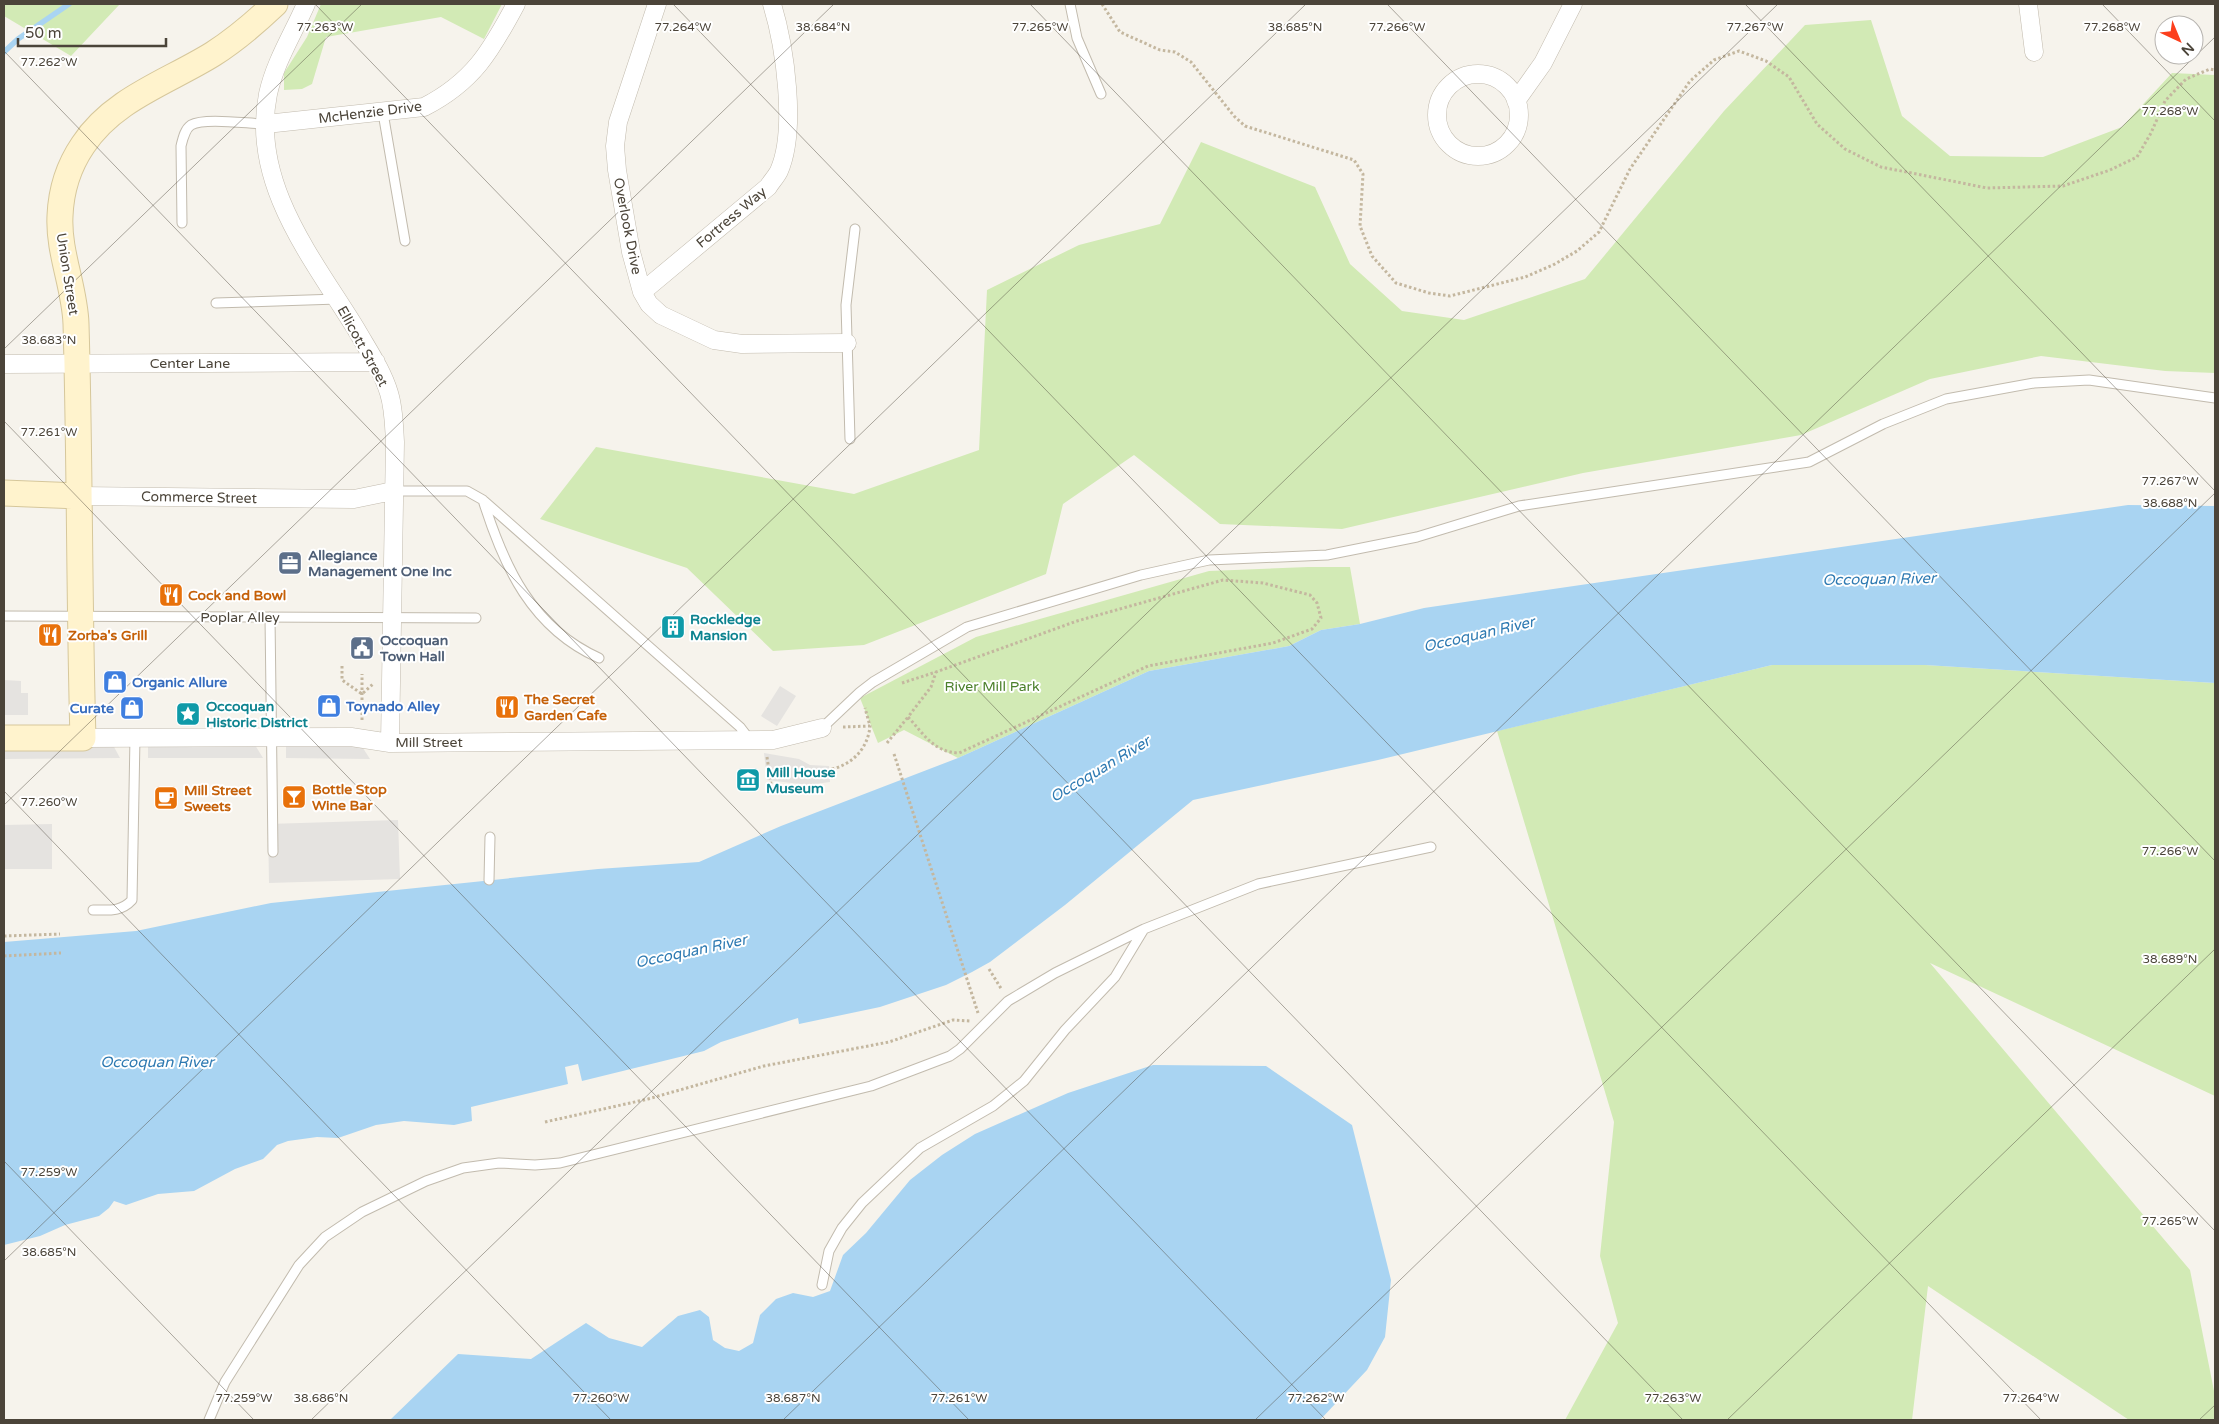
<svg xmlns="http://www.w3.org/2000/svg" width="2219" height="1424" font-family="'Varela Round',sans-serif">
<rect width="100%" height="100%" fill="#f6f3ec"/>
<path fill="#d2eab5" d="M 4,4 L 120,4 L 71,56 L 4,16 Z
M 321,4 L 502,4 L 484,39 L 441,17 L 326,37 L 312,84 L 302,89 L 284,90 L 284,73 L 307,37 Z
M 1871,20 L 1902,116 L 1950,156 L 2043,157 L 2122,127 L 2172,73 L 2215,75 L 2215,373 L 2165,371 L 2041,356 L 1930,379 L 1801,435 L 1583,473 L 1342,529 L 1220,524 L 1134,455 L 1063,504 L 1046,574 L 864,645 L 773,651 L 687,568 L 540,519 L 596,447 L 854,494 L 979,450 L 987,290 L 1079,245 L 1160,224 L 1201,142 L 1315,187 L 1350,264 L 1402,311 L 1464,320 L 1585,279 L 1724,111 L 1805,25 Z
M 1308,567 L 1350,567 L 1360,624 L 1321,630 L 1289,646 L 1149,671 L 958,758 L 904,730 L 878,743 L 860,698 L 976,637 L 1209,571 Z
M 1772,665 L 1925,665 L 2215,683 L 2215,1096 L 1930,963 L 2190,1270 L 2215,1396 L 2215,1420 L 2129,1420 L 1928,1286 L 1912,1420 L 1565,1420 L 1618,1323 L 1600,1256 L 1614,1122 L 1497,731 Z"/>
<path fill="#e5e3e0" d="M 4,680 L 21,681 L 21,693 L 28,693 L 28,715 L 4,715 Z
M 780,686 L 796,696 L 777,726 L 761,716 Z
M 148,744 L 255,745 L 263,758 L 148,758 Z
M 113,745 L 120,758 L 4,759 L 4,746 Z
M 286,745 L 361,745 L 370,759 L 286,758 Z
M 764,753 L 799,759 L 810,765 L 829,766 L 830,782 L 808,785 L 767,780 Z
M 398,820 L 400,879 L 269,883 L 268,824 Z
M 52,824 L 52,869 L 4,869 L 4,825 Z"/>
<path fill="#a9d4f2" d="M 2128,505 L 2215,506 L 2215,683 L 1925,665 L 1772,665 L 1378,760 L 1193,800 L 1065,905 L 990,962 L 972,972 L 946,985 L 880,1007 L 799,1024 L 798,1018 L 721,1042 L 704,1051 L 582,1081 L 578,1064 L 565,1067 L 568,1084 L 471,1107 L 472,1121 L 454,1125 L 404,1121 L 376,1125 L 338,1138 L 317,1137 L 288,1141 L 277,1145 L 263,1159 L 235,1169 L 194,1191 L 158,1194 L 126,1205 L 114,1201 L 109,1208 L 99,1216 L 65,1225 L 40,1236 L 4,1245 L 4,942 L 136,931 L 271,903 L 598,869 L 699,862 L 781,826 L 958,758 L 1149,671 L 1289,646 L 1321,630 L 1360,624 L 1424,608 Z
M 1153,1065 L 1266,1066 L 1352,1125 L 1391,1280 L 1385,1337 L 1367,1370 L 1320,1420 L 390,1420 L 458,1354 L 531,1359 L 586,1323 L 609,1338 L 642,1347 L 678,1316 L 700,1310 L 709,1317 L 713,1340 L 725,1348 L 739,1351 L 753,1343 L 760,1315 L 776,1299 L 793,1293 L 813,1297 L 830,1291 L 843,1255 L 866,1233 L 910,1180 L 942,1155 L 975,1134 L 1068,1093 Z"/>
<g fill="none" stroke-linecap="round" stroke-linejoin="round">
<path stroke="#a9d4f2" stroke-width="5.5" d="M 4,52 L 18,39 L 69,4"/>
<defs>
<path id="lane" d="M 1070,4 L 1077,38 L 1101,94
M 383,113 L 405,241
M 182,223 L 181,146 C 183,138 185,129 191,125 C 205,117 249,124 266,124
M 216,303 L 338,299
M 850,439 L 846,305 L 855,229
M 393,491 L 467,491 L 483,500 L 740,727 L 750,740
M 483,500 C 504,567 532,628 599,658
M 4,616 L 476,618
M 270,617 L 273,852
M 822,728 L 860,692 L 873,682 L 967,627 L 1141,575 L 1209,560 L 1327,555 L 1417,537 L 1519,506 L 1809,462 L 1883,424 L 1946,399 L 2034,383 L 2089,380 L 2215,398
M 489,880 L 490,837
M 93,910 C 109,910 121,912 132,900 L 135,737
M 822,1285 L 829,1251 L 842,1228 L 862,1203 L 920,1148 L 993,1106 L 1024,1081 L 1065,1030 L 1115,977 L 1144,929
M 209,1420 L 225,1382 L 299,1265 L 325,1237 L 362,1212 L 426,1181 L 463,1168 L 499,1163 L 535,1165 L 560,1163 L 871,1086 L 950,1056 L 960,1049 L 1008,1001 L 1055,973 L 1144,929 L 1258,884 L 1431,847"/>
<path id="street" d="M 306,4 C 293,34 275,62 268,94 C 250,183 313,259 356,329 C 368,350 382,370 389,393 C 394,409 394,426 395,442 L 390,743
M 657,4 L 618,122 L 615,146 L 617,170 L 631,252 L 642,292 L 649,304 L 661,315 L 714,340 L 742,344 L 847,343
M 2028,4 L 2034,52
M1437 115a41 41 0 1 1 82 0a41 41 0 1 1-82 0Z
M 1516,101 L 1543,63 L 1573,4
M 266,124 L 424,107 C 473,82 491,51 516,4
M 642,292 L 768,187 C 771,182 776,177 779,171 C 797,130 785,47 772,4
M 4,364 L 376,362
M 79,496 L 354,499 L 393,491
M 83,738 L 351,737 L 390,743 L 773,740 L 822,728"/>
<path id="secondary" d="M 4,493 L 79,496
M 4,738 L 83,738 C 79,600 80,462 76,324 C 75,288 58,252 60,216 C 61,190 68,167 83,145 C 113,99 168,82 213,54 C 235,40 256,22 275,4"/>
</defs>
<use href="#lane" stroke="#c2bbae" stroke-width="11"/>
<use href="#street" stroke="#c2bbae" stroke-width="19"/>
<use href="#secondary" stroke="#d6c79b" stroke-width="27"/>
<path stroke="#c4b79f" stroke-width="3" stroke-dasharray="2.5 2.5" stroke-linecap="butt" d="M 1102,4 L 1120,32 L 1160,50 L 1175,52 L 1191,62 L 1234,116 L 1245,126 L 1354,160 L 1363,174 L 1360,226 L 1372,256 L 1396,283 L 1429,293 L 1450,296 L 1525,277 L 1553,265 L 1577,251 L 1599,232 L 1630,169 L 1690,81 L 1714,60 L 1739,51 L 1766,61 L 1789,77 L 1817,124 L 1845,149 L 1881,167 L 1987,188 L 2063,186 L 2110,170 L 2137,157 L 2151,133 L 2165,101 L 2186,79 L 2210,69 L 2215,70
M 342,666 L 342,680 L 362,694 L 373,684
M 902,683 L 936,672 L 1077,621 L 1223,580 L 1263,583 L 1310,595 L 1317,603 L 1321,618 L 1312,629 L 1273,643 L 1148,666 L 959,753 C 933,752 924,734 908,717 L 931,687 L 936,672
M 362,720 L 362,674
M 843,727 L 870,726 L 865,708
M 887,743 L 908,717
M 894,754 L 978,1013
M 767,757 L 771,784
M 833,779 L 832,769 C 853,764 868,748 870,726
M 4,936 L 60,934
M 4,956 L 61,953
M 989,969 L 1002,990
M 545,1122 L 648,1099 L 764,1066 L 889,1042 L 953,1020 L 970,1021"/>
<use href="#lane" stroke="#fff" stroke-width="9"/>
<use href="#street" stroke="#fff" stroke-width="18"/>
<use href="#secondary" stroke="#fff3cd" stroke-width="25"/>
</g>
<path fill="none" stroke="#4b4439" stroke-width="1" stroke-opacity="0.45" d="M 315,4 L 1683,1420M 673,4 L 2041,1420M 1030,4 L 2215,1231M 1387,4 L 2215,861M 1745,4 L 2215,491M 2102,4 L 2215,121M 4,51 L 1326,1420M 4,349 L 362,4M 4,421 L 969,1420M 4,791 L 611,1420M 4,805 L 834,4M 4,1161 L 254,1420M 4,1261 L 1306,4M 311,1420 L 1778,4M 783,1420 L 2215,37M 1255,1420 L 2215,493M 1727,1420 L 2215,949M 2199,1420 L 2215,1405"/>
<defs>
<symbol id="office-square" viewBox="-11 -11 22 22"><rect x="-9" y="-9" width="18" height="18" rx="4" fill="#5c6f8a" stroke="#fff"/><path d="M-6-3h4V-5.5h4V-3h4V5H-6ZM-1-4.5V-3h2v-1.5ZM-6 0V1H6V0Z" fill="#fff"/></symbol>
<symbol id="restaurant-square" viewBox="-11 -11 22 22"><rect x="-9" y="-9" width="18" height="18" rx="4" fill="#e8710a" stroke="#fff"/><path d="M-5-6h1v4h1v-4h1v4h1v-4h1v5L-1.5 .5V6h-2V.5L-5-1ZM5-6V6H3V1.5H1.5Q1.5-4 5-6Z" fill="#fff"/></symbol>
<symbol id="building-square" viewBox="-11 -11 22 22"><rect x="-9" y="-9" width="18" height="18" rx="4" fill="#0f9aa8" stroke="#fff"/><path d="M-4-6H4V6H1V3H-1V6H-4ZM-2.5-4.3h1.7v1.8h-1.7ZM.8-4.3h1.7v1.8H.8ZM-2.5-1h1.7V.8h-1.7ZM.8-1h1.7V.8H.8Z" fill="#fff"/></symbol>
<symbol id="civic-square" viewBox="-11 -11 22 22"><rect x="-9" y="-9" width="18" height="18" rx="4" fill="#5c6f8a" stroke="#fff"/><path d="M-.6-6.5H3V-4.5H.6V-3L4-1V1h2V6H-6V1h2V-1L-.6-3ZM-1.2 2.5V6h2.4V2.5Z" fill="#fff"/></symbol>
<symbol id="shop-square" viewBox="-11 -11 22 22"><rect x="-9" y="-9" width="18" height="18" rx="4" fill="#3f7fe0" stroke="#fff"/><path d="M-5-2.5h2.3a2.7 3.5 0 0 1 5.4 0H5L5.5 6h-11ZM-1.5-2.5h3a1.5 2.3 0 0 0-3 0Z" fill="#fff"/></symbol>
<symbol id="sight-square" viewBox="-11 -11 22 22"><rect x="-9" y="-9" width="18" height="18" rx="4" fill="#0f9aa8" stroke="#fff"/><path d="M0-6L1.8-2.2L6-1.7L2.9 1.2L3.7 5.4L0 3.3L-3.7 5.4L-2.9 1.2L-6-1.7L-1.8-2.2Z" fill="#fff"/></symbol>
<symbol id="museum-square" viewBox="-11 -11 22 22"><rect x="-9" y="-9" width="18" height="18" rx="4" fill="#0f9aa8" stroke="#fff"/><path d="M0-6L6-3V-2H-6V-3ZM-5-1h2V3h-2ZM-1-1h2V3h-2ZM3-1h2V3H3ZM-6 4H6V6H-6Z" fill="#fff"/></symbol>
<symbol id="bar-square" viewBox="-11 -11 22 22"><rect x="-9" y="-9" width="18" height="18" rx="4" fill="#e8710a" stroke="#fff"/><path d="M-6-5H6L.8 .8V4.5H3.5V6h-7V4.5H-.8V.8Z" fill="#fff"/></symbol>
<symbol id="cafe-square" viewBox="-11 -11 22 22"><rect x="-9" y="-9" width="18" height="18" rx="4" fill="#e8710a" stroke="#fff"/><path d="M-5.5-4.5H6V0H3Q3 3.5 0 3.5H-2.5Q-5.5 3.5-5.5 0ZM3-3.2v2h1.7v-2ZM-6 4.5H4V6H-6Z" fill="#fff"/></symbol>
</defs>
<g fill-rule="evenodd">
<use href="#office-square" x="276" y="549" width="28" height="28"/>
<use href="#restaurant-square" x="157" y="581" width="28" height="28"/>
<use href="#building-square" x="659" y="613" width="28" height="28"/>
<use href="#restaurant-square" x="36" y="621" width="28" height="28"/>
<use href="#civic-square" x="348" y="634" width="28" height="28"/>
<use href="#shop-square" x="101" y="668" width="28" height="28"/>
<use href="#shop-square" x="315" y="692" width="28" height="28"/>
<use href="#restaurant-square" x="493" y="693" width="28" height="28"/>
<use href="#shop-square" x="118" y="694" width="28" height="28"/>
<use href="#sight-square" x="174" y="700" width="28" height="28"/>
<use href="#museum-square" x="734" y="766" width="28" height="28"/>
<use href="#bar-square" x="280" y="783" width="28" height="28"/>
<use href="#cafe-square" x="152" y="784" width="28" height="28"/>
</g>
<g text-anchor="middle" stroke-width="4" stroke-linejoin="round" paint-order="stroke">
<g font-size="14" fill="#4b4439" stroke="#fff">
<text transform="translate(370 112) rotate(-7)" y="5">McHenzie Drive</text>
<text transform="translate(731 217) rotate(-40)" y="5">Fortress Way</text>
<text transform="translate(628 226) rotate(79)" y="5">Overlook Drive</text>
<text transform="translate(68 274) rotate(81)" y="5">Union Street</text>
<text transform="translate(363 346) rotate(61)" y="5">Ellicott Street</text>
<text x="190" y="368">Center Lane</text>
<text transform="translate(199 497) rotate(1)" y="5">Commerce Street</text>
<text x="240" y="622">Poplar Alley</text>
<text x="429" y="747">Mill Street</text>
</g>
<g font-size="14" font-weight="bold" fill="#4e5e75" stroke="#fff" text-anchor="start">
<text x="308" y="560">Allegiance<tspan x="308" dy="16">Management One Inc</tspan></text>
<text x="380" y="645">Occoquan<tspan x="380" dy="16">Town Hall</tspan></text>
</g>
<g font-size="14" font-weight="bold" fill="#c56008" stroke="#fff" text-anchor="start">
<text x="188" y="600">Cock and Bowl</text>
<text x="68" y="640">Zorba's Grill</text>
<text x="524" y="704">The Secret<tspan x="524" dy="16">Garden Cafe</tspan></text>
<text x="312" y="794">Bottle Stop<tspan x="312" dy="16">Wine Bar</tspan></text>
<text x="184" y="795">Mill Street<tspan x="184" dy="16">Sweets</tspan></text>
</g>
<g font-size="14" font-weight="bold" fill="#0d838f" stroke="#fff" text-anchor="start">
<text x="690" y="624">Rockledge<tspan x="690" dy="16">Mansion</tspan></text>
<text x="206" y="711">Occoquan<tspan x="206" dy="16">Historic District</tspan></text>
<text x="766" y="777">Mill House<tspan x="766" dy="16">Museum</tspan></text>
</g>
<g font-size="14" font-weight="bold" fill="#366cbe" stroke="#fff" text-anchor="start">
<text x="132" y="687">Organic Allure</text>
<text x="346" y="711">Toynado Alley</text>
<text x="114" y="713" text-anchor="end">Curate</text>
</g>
<g font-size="14" fill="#4a7f2a" stroke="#fff">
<text x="992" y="691">River Mill Park</text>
</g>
<g font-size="15" font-style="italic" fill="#2e7ab2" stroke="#fff">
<text transform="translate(1879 579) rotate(-1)" y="5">Occoquan River</text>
<text transform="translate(1479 634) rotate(-13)" y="5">Occoquan River</text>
<text transform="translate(1100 769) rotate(-31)" y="5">Occoquan River</text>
<text transform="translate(691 951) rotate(-12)" y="5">Occoquan River</text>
<text x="157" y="1067">Occoquan River</text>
</g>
</g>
<g font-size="12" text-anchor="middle" fill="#4b4439" stroke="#fff" stroke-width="4" stroke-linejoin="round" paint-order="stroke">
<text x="823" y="31">38.684°N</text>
<text x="1295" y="31">38.685°N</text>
<text x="325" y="31">77.263°W</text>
<text x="683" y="31">77.264°W</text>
<text x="1040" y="31">77.265°W</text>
<text x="1397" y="31">77.266°W</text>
<text x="1755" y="31">77.267°W</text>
<text x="2112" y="31">77.268°W</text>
<text x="49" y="66">77.262°W</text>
<text x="2170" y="115">77.268°W</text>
<text x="49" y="344">38.683°N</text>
<text x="49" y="436">77.261°W</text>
<text x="2170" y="485">77.267°W</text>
<text x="2170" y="507">38.688°N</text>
<text x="49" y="806">77.260°W</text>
<text x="2170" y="855">77.266°W</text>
<text x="2170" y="963">38.689°N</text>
<text x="49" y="1176">77.259°W</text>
<text x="2170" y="1225">77.265°W</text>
<text x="49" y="1256">38.685°N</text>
<text x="244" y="1402">77.259°W</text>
<text x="601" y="1402">77.260°W</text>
<text x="959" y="1402">77.261°W</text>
<text x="1316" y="1402">77.262°W</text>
<text x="1673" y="1402">77.263°W</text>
<text x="2031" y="1402">77.264°W</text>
<text x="321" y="1402">38.686°N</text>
<text x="793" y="1402">38.687°N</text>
</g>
<rect width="2219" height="1424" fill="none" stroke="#4b4439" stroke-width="10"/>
<g transform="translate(2179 40) rotate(136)"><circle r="24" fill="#ffffff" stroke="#b7b4b0"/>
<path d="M0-4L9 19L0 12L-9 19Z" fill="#fc3f1d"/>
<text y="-8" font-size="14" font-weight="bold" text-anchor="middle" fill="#4b4439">N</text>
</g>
<path d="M18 38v8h148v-8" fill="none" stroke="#4b4439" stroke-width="2.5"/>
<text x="25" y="38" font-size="15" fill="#4b4439" stroke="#ffffff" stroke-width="4" paint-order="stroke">50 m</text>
</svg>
